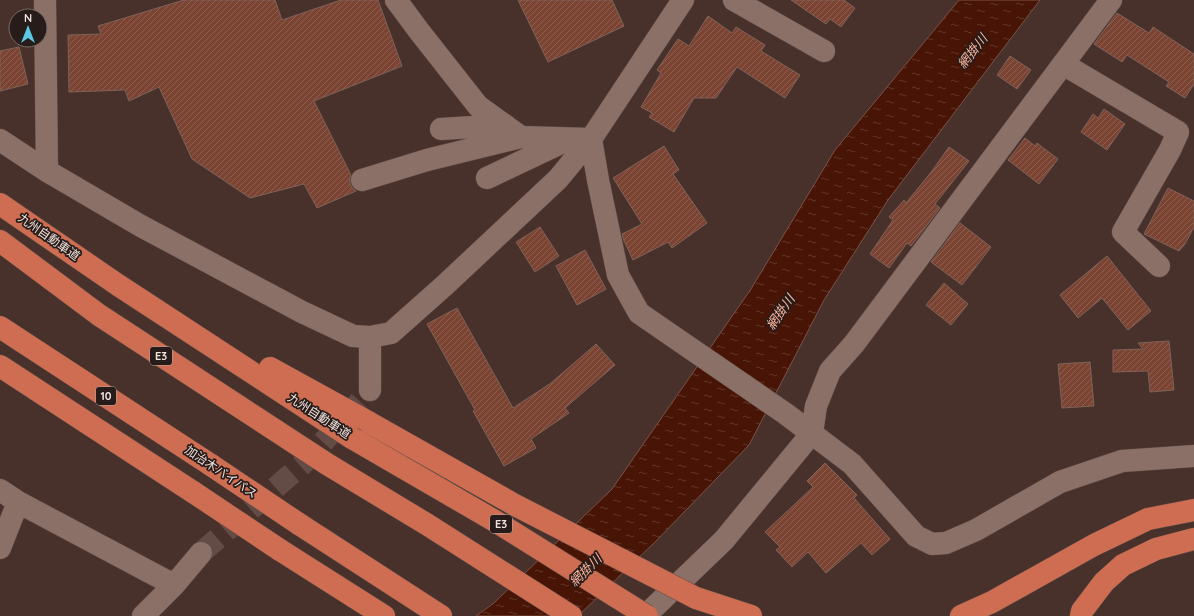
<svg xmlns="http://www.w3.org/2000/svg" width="1194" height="616" font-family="Quicksand,'Noto Sans JP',sans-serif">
<defs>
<pattern id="water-ripples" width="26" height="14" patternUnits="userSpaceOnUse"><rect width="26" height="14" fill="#471405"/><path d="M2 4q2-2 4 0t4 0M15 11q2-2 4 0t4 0" fill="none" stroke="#623629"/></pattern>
<pattern id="building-hatch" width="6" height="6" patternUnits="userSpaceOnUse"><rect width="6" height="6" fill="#7b4332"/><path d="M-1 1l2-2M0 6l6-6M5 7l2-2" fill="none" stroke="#8e5e4f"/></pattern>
</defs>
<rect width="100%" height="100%" fill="#48312a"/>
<path fill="url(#water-ripples)" stroke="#7b5246" d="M 959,0 L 1040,0 L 888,200 L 824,300 L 749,445 L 656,541 L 578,616 L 476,616 L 494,603 L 612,489 L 751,289 L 835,150 Z"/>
<path fill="url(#building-hatch)" stroke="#7e635b" d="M 184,0 L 275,0 L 282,20 L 341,0 L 378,0 L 402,66 L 314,101 L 351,175 L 350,178 L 350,184 L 353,189 L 356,191 L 317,208 L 304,184 L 250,198 L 192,159 L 159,87 L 129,101 L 125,90 L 69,92 L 68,35 L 101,34 L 98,26 Z
M 518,0 L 612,0 L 624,26 L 548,62 Z
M 791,0 L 844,0 L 855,8 L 841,27 L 830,19 L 826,24 Z
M 1117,13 L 1149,33 L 1153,27 L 1194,54 L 1194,84 L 1185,98 L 1166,86 L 1169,82 L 1127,55 L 1122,62 L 1094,44 Z
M 708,16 L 732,33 L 736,27 L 765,45 L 761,51 L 800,75 L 785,98 L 737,67 L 716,98 L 694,98 L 674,132 L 649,117 L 652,113 L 641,107 L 661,73 L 657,70 L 678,39 L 689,46 Z
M 19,47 L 28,84 L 0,91 L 0,51 Z
M 1010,56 L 1031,70 L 1017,89 L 997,75 Z
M 1104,109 L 1125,124 L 1107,150 L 1081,132 L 1093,114 L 1098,118 Z
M 1025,138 L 1035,146 L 1037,143 L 1058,159 L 1039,184 L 1008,160 Z
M 664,146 L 679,170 L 673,174 L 707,223 L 672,248 L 668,242 L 633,260 L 624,241 L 622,234 L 642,224 L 613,178 Z
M 949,147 L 969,161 L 935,204 L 940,208 L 911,246 L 907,243 L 889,268 L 870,254 L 893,220 L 889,217 L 904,200 L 906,203 L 932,171 Z
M 1168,188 L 1194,201 L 1194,227 L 1185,244 L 1179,251 L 1144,234 Z
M 960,223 L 991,247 L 962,285 L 931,262 Z
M 540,227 L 559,256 L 535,272 L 516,242 Z
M 585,250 L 606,289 L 577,305 L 556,266 Z
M 1107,256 L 1151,311 L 1128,330 L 1102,298 L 1078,318 L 1060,295 Z
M 944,283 L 968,304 L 951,325 L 926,305 Z
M 457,308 L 513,408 L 551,383 L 596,344 L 615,365 L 565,408 L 569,413 L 531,439 L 536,448 L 504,466 L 473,411 L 475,410 L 427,324 Z
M 1169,341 L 1174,390 L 1150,392 L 1148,371 L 1113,372 L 1113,350 L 1143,349 L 1138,343 Z
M 1090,362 L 1094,406 L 1062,408 L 1058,364 Z
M 825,463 L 857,495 L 854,498 L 890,539 L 872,555 L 861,543 L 826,573 L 808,552 L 792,567 L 776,550 L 780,547 L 765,532 L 813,487 L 807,481 Z"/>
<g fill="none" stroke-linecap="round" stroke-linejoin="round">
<path stroke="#624c45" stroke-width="22" stroke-dasharray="22 11" stroke-linecap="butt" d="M 201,553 L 305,462 L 370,390"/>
<defs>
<path id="minor" d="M 45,0 L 47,171
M 396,0 L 419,31 L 478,106 L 521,137
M 734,0 L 824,51
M 1063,64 L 1178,132 L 1170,150 L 1123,232 L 1159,266
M 441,129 L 505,125
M 591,139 L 598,180 L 618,275 L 639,313 L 786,414 L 852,464 L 916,536 L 932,544 L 946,543 L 976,530 L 1060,482 L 1122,461 L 1194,456
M 0,140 L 47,171 L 141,226 L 302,312 L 353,336 L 370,337 L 391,333 L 445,285 L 558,179 L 591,139 L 683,0
M 487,178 L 565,141
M 362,180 L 427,160 L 521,137 L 591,139
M 370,337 L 370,390
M 0,490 L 18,502 L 174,585
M 0,548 L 18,502
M 143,616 L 174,585 L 201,553
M 645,616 L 724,540 L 812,433 L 816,406 L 830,371 L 854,344 L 1111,0"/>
<path id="highway" d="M 0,204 L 118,285 L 352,438
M 0,241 L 99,315 L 327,464 L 428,525 L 571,616
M 0,327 L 211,465
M 0,366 L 193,492
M 270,368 L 370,423
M 299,524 L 441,616
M 280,550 L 384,616
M 696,598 L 751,616
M 961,616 L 992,602 L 1094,545 L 1148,519 L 1194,510
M 1081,616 L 1082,611 L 1104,582 L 1123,565 L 1156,549 L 1194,539"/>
</defs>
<use href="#minor" stroke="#614d47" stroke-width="23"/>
<use href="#highway" stroke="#614d47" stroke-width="23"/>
<use href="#minor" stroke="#8b7068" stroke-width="22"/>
<use href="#highway" stroke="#ce6d51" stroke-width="22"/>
<defs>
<path id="highway-bridge" d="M 370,423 L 515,505 L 696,598
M 352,438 L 495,521 L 647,616
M 211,465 L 299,524
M 193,492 L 280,550"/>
</defs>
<use href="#highway-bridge" stroke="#614d47" stroke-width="23" stroke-linecap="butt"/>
<use href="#highway-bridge" stroke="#ce6d51" stroke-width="22"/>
</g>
<g text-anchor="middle" stroke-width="3.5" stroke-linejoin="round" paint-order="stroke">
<g fill="#271c19" stroke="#b6a7a3" stroke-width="1">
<rect x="150" y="347" width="22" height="18" rx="3"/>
<rect x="96" y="387" width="20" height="18" rx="3"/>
<rect x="490" y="515" width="22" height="18" rx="3"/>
</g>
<g font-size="11" font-weight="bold" fill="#f3e3de">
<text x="161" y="360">E3</text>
<text x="106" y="400">10</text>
<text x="501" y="528">E3</text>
</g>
<g font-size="12" fill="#f3e3de" stroke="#271c19">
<text transform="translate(49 237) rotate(35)" y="4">九州自動車道</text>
<text transform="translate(319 416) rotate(33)" y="4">九州自動車道</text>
<text transform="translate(221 472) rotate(34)" y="4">加治木バイパス</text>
</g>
<g font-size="13" font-style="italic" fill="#feb6a0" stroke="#271c19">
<text transform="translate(972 51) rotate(-52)" y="5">網掛川</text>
<text transform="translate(780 312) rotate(-55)" y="5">網掛川</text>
<text transform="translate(585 570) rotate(-45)" y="5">網掛川</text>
</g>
</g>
<g transform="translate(28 28)"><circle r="19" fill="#271c19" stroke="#796c68"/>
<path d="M0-3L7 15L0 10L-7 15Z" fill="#59c8e4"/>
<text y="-6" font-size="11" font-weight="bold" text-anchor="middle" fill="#f3e3de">N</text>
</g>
</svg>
